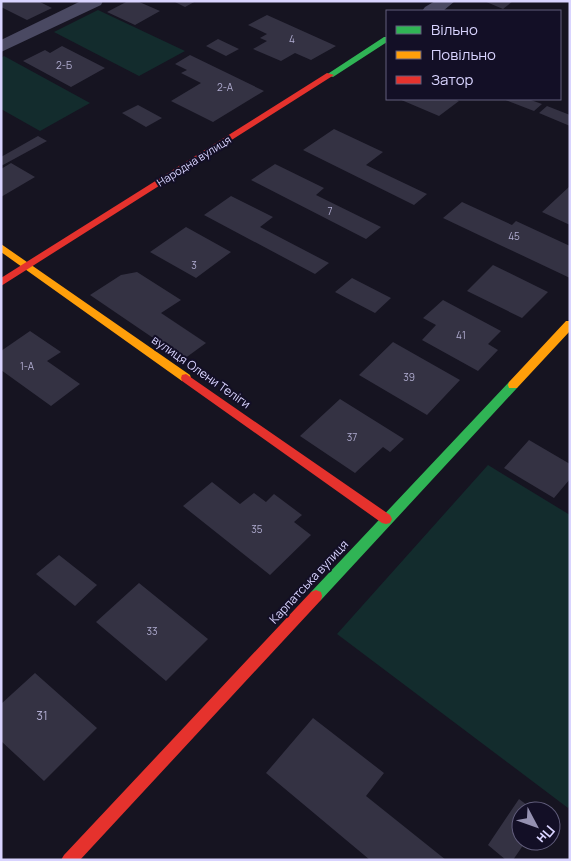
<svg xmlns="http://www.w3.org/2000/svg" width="571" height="861" font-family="Manrope,sans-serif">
<rect width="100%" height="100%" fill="#161421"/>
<path fill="#132c2d" d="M 98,10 L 185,51 L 139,76 L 54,32 Z
M 4,56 L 90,103 L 40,131 L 1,109 L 1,58 Z
M 488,465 L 570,515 L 570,805 L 568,808 L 337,634 Z"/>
<path fill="#343243" d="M 1,1 L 38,1 L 52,8 L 27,20 L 1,7 Z
M 128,1 L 137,1 L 160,11 L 135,25 L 107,12 Z
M 173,1 L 196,1 L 185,7 Z
M 484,1 L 513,1 L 503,9 Z
M 267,15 L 336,46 L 311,60 L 295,53 L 281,61 L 253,49 L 267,41 L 260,38 L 267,34 L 248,25 Z
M 218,39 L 239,49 L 226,56 L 206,46 Z
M 62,46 L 105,68 L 71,87 L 23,61 L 45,50 L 50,53 Z
M 190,55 L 264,91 L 213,122 L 171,101 L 201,83 L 181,73 L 187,70 L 175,64 Z
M 399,99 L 454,99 L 459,101 L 439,116 Z
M 503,99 L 528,99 L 542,104 L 534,111 Z
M 138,105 L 162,118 L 146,127 L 122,113 Z
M 547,106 L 570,115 L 570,126 L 539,113 Z
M 334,129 L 383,152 L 366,165 L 427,194 L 414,205 L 303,150 Z
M 38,136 L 47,141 L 3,165 L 1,164 L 1,157 Z
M 11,163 L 35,177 L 1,197 L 1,169 Z
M 275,164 L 324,188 L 316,195 L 381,227 L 366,239 L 251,180 Z
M 570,186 L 570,225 L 542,212 Z
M 231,196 L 273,217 L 260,227 L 329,263 L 315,274 L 204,215 Z
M 462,202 L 512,225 L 516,221 L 570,246 L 570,278 L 443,218 Z
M 186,227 L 231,252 L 196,278 L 150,252 Z
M 493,265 L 548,292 L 522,318 L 467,291 Z
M 137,272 L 181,300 L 161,313 L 206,343 L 184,359 L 90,295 L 121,275 Z
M 352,278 L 391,298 L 375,313 L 335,292 Z
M 443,300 L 501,331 L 488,344 L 498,350 L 478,371 L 422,340 L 436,325 L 423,318 Z
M 30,331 L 61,352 L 47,361 L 80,384 L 51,406 L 1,370 L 1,351 Z
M 393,342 L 460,380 L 427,415 L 359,375 Z
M 340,399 L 404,439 L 390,452 L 383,447 L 355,473 L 300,436 Z
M 529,440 L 570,464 L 570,479 L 554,498 L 504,468 Z
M 212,482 L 240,504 L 254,493 L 266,502 L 274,494 L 302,515 L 294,522 L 311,535 L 270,575 L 183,506 Z
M 59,555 L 97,585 L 75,606 L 36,574 Z
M 139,583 L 208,639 L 166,681 L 96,622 Z
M 35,673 L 97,728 L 44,781 L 1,741 L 1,704 Z
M 313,718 L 384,773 L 366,796 L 446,860 L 370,860 L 266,773 Z
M 519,799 L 535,811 L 521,811 L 521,841 L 526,841 L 513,860 L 506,860 L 488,845 Z"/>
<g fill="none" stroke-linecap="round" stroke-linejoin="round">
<path fill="#4a4962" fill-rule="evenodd" d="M 81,1 L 103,1 L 101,5 L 1,52 L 1,40 Z
M 435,1 L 455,1 L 443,11 L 422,11 L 425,7 Z"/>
<path fill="#30b455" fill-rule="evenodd" d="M 384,37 L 387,37 L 387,42 L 333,77 L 326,75 Z
M 513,381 L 518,385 L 517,388 L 321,600 L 316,602 L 311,600 L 310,596 L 311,592 L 509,382 Z"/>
<path fill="#ff9f0a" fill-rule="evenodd" d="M 1,244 L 190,375 L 191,378 L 190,381 L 182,381 L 1,252 Z
M 566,321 L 570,321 L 570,331 L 517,388 L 509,388 L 508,385 L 509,382 Z"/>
<path fill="#e5322d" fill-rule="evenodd" d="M 327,73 L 334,75 L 1,286 L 1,278 Z
M 186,374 L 390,515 L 392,519 L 390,523 L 386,524 L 382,523 L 182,381 L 181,378 L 182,375 Z
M 316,590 L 321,592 L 322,596 L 321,600 L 80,860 L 61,860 L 64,855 L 311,592 Z"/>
</g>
<g text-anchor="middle" stroke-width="4" stroke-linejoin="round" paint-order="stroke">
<g font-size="10" fill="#b0acd0">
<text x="292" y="43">4</text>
<text x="64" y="69">2-Б</text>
<text x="225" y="91">2-А</text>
<text x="330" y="215">7</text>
<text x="514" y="240">45</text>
<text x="194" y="269">3</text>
<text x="461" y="339">41</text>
<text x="27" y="370">1-А</text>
<text x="409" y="381">39</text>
<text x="352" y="441">37</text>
<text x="257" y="533">35</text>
<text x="152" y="635">33</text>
</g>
<g font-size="11" fill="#d9d4ff" stroke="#130f26">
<text transform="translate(194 161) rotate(-32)" y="4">Народна вулиця</text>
</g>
<g font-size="12" fill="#d9d4ff" stroke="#130f26">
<text transform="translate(201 372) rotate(35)" y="4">вулиця Олени Теліги</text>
<text transform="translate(309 582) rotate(-47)" y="4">Карпатська вулиця</text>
</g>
<g font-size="12" fill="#b0acd0">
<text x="42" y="720">31</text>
</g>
</g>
<rect width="571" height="861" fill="none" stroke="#d9d4ff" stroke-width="5"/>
<rect x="386" y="10" width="175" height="90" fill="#130f26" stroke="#625e7d"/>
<rect x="396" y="26" width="25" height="8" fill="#30b455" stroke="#625e7d"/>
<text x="431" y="35" font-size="15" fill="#d9d4ff">Вільно</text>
<rect x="396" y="51" width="25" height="8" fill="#ff9f0a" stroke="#625e7d"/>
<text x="431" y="60" font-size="15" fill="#d9d4ff">Повільно</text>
<rect x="396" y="76" width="25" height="8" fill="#e5322d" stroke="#625e7d"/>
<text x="431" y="85" font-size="15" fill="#d9d4ff">Затор</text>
<g transform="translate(536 826) rotate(131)"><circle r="24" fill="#130f26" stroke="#625e7d"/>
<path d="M0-4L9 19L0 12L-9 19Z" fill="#9591b1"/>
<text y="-8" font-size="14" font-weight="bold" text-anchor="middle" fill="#d9d4ff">Пн</text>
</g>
</svg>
